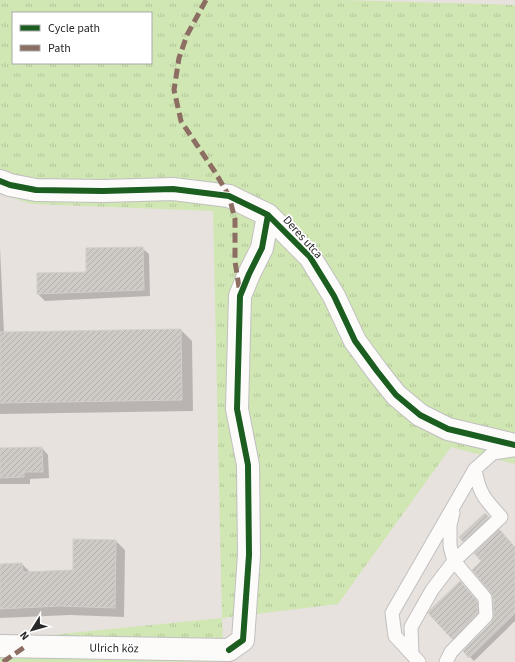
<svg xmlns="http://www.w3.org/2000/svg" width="515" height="662" font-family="'Source Sans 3',sans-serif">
<defs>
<pattern id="grass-tufts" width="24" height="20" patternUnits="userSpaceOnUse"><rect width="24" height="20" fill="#d0e6b3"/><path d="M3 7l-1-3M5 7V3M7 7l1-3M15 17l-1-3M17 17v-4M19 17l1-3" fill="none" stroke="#b3c59a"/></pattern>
<pattern id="building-hatch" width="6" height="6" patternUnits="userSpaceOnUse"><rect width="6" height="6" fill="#cecbc7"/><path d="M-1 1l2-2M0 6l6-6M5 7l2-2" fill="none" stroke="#b1aeab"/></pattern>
</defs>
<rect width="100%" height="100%" fill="#e8e2de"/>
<path fill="url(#grass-tufts)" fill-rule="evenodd" d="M 0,0 L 342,0 L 515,5 L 515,464 L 451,447 L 338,604 L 222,618 L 224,662 L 0,662 L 0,640 L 222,618 L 213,211 L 32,204 L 0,194 ZM 13,13 L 151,13 L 151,63 L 13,63 Z"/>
<path fill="#0003" d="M 0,247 L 4,333 L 181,330 L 192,341 L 193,411 L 0,414 Z
M 142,248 L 149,254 L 150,296 L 45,301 L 38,294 Z
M 42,448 L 48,455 L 49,478 L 30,479 L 30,484 L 0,484 L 0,449 Z
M 485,514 L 491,521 L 467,544 L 460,537 Z
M 116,541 L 125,550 L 124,617 L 70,615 L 0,618 L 0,565 L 22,564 L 31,573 L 74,571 Z
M 515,548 L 515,621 L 474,661 L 464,651 L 495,619 Z
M 463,585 L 480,605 L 481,616 L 456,642 L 429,613 Z"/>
<path fill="url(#building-hatch)" stroke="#d3ceca" d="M 143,247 L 144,290 L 37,294 L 37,273 L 86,272 L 86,248 Z
M 181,329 L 182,400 L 0,403 L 0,332 Z
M 42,447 L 43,472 L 24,472 L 24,477 L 0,478 L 0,448 Z
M 485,513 L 489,517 L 463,542 L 459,537 Z
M 499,529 L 515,547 L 515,613 L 469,658 L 463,651 L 492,622 L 494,616 L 493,598 L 491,593 L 472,570 L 481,561 L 474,553 Z
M 73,539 L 116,540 L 115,608 L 59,606 L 0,609 L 0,564 L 22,563 L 23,572 L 73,570 Z
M 460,581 L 477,601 L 478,613 L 452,639 L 428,613 L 431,609 Z"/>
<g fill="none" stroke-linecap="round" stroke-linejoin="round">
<defs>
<path id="service" d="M 412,654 L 411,627 L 432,590 L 454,561 L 501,517 C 485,499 479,494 475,469
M 419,662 L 395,636 L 392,613 L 475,469 L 493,453 L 513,450
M 446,662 L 451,652 L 486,616 L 485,598 L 454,561 L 450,546 L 450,525 L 453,513"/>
<path id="minor" d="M 0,181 L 10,185 L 36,190 L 103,191 L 173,189 L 229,196 L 268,215 L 310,257 L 334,296 L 355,341 L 377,371 L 396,395 L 420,415 L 448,429 L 515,445
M 0,646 L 229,650
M 229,650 L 243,640 L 249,555 L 248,465 L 237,409 L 240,296 L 249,274 L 262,248 L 268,215"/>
</defs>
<use href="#service" stroke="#c1bfc0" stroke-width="15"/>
<use href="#minor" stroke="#c1bfc0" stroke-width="24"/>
<use href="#service" stroke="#fcfbfa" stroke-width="13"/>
<use href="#minor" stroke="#fcfbfa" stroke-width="22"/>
<path stroke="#8d6e63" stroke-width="5" stroke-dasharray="10 5" stroke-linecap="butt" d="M 206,0 L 187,35 L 179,58 L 174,90 L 181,121 L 215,172 L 229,196 L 235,219 L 235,261 L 240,294
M 3,662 L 26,646"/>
<defs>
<path id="cycleway" d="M 0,181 L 10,185 L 36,190 L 103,191 L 173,189 L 229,196 L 268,215 L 310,257 L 334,296 L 355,341 L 377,371 L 396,395 L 420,415 L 448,429 L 515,445
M 229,650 L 243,640 L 249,555 L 248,465 L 237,409 L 240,296 L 249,274 L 262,248 L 268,215"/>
</defs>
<use href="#cycleway" stroke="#fff" stroke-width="8"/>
<use href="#cycleway" stroke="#1b5e20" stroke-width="6"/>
</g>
<g text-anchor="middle" stroke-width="3.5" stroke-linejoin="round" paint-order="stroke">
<g font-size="12" fill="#292929" stroke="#fff">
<text transform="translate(303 237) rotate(48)" y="4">Deres utca</text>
<text transform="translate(114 648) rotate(1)" y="4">Ulrich köz</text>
</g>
</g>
<rect x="12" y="12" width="140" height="52" fill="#ffffff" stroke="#a9a9a9"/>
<rect x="20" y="25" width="20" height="6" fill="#1b5e20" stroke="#a9a9a9"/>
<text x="48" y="32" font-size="12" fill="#292929">Cycle path</text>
<rect x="20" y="45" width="20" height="6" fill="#8d6e63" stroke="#a9a9a9"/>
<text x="48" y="52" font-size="12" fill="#292929">Path</text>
<g transform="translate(32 630) rotate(233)" stroke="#ffffff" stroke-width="3" paint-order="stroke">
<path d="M0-3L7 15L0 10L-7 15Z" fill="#292929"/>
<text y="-6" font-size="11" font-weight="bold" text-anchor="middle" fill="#292929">N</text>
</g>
</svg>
